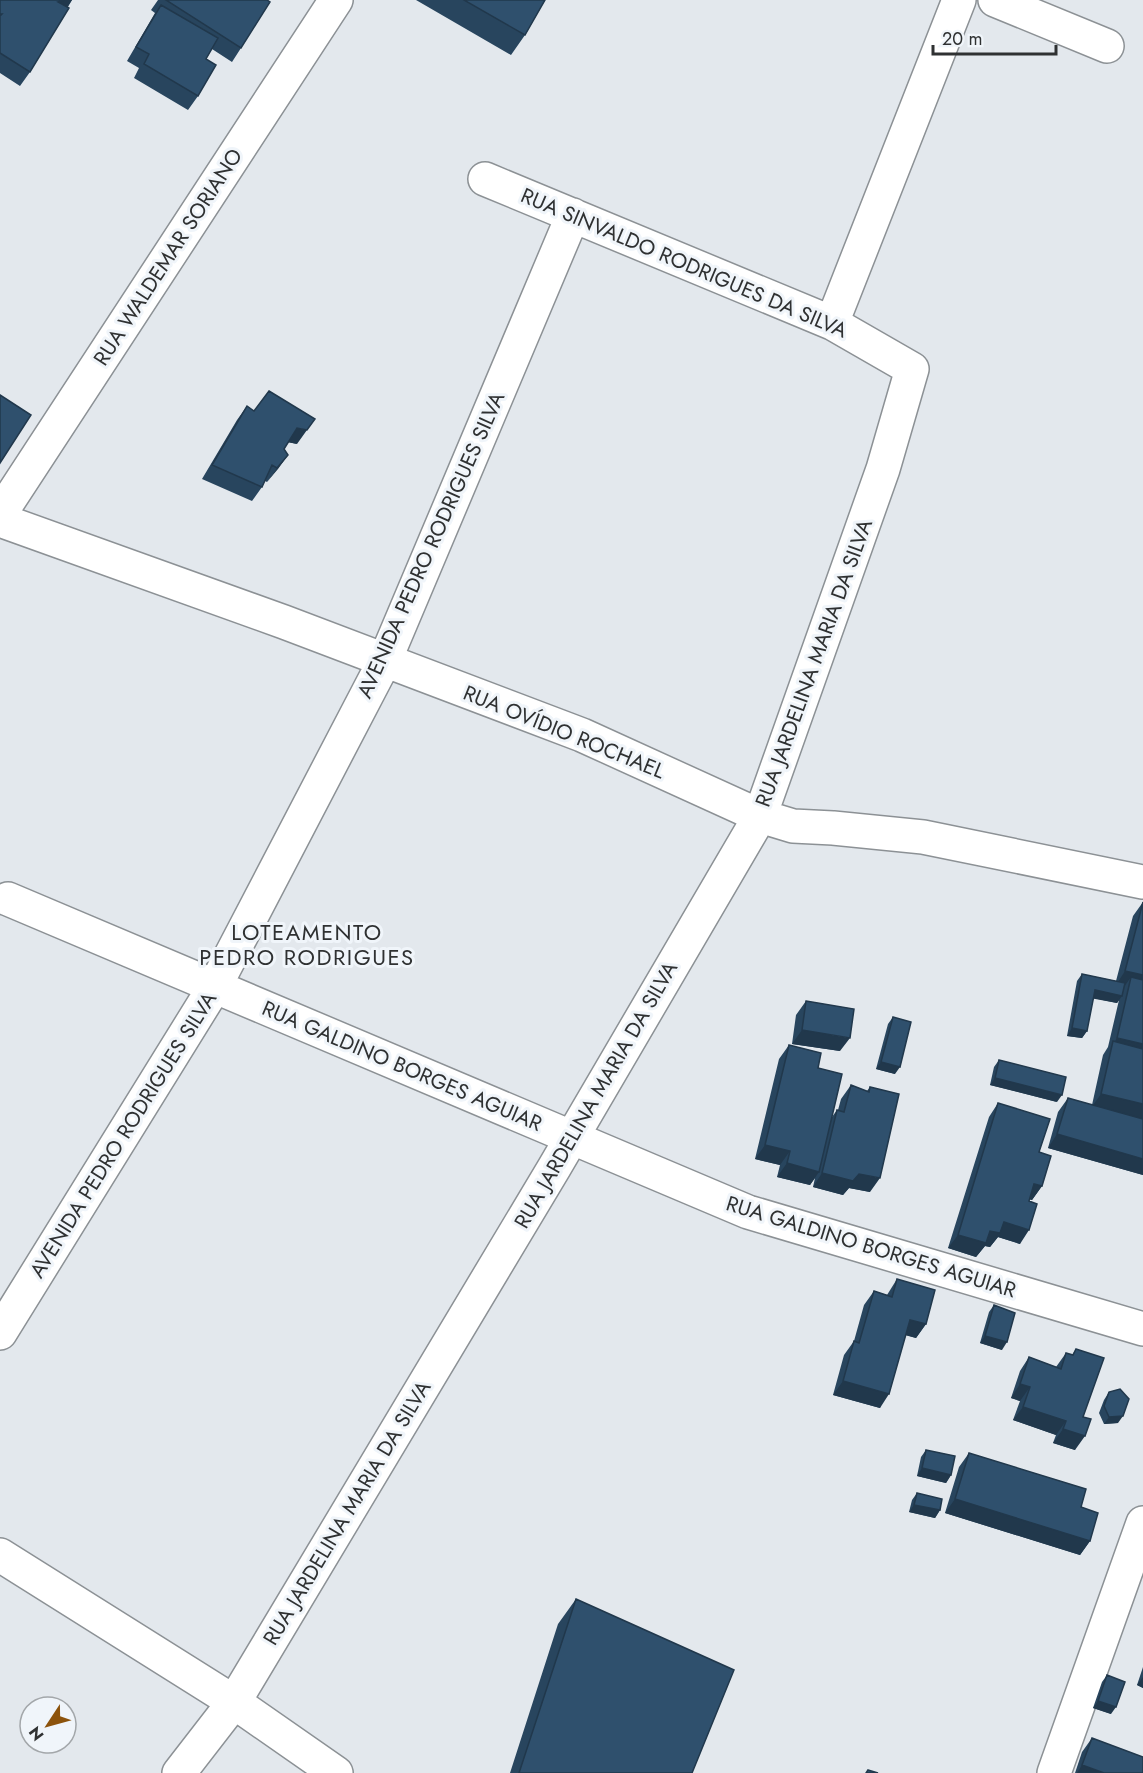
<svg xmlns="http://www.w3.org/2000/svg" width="1143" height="1773" font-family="Jost,sans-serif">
<rect width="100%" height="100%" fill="#e3e8ed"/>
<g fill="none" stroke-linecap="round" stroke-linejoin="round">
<defs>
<path id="minor" d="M 995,0 L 1107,46
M 832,323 L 959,0
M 0,514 L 336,0
M 0,520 L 284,622 L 582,735 L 760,816 L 793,826 L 833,828 L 923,837 L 1143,882
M 8,899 L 748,1212 L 1143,1329
M 0,1333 L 215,986 L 385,660 L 573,215
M 0,1555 L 234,1702 L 336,1773
M 179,1773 L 234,1702 L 554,1168 L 760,816 L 883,469 L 912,369 L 832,323 L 485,179
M 1054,1773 L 1143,1523"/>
</defs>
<use href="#minor" stroke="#8c9195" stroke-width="36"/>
<use href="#minor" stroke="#fff" stroke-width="33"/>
</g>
<path fill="#28455e" d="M 0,0 L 72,0 L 30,72 L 20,86 L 0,73 Z
M 158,0 L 267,0 L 241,48 L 232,62 L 212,49 L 206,59 L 198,96 L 188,110 L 134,78 L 139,68 L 127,61 L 155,13 L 151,10 Z
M 416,0 L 545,0 L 525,35 L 511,55 Z
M 247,406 L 297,444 L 288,442 L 284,449 L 288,455 L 267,482 L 265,481 L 262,487 L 252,501 L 202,479 L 237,420 Z
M 1143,902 L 1143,1175 L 1048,1148 L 1058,1112 L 1068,1098 L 1092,1105 L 1103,1055 L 1108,1047 L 1119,1000 L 1117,1003 L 1093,998 L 1087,1031 L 1082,1038 L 1067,1036 L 1077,981 L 1082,974 L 1116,981 L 1133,916 Z
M 806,1001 L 840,1051 L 792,1044 L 796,1015 Z
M 893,1017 L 895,1074 L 876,1069 L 888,1024 Z
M 789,1045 L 818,1068 L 832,1117 L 837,1110 L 838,1110 L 841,1099 L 851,1085 L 867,1091 L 870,1087 L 870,1192 L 849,1188 L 843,1195 L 813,1187 L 815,1178 L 810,1185 L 777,1177 L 780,1165 L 755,1159 L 779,1059 Z
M 999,1060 L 1057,1102 L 990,1085 L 994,1067 Z
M 998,1103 L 1039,1152 L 1042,1186 L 1032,1200 L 1029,1199 L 1020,1244 L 998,1237 L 990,1247 L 985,1246 L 976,1257 L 948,1248 L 989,1117 Z
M 897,1279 L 926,1324 L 916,1338 L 906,1335 L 880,1408 L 833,1395 L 844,1355 L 854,1341 L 864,1305 L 874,1291 L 887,1295 Z
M 994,1305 L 1002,1350 L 980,1343 L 989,1312 Z
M 1076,1349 L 1083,1417 L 1075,1450 L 1053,1443 L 1056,1435 L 1013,1420 L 1020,1401 L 1011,1398 L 1020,1371 L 1029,1357 L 1056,1367 L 1066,1353 L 1072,1355 Z
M 1109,1392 L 1118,1423 L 1104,1424 L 1099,1413 L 1104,1400 Z
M 926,1450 L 951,1475 L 946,1483 L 917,1476 L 921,1457 Z
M 969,1453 L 1081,1507 L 1090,1541 L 1080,1555 L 945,1513 L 959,1467 Z
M 917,1493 L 940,1510 L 935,1518 L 909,1512 L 912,1500 Z
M 576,1599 L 692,1773 L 510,1773 L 558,1624 Z
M 1143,1667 L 1143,1688 L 1137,1685 Z
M 1107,1675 L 1111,1714 L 1093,1708 L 1102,1682 Z
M 1092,1738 L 1143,1773 L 1075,1773 L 1082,1752 Z"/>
<path fill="#21384c" d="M 64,0 L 72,0 L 65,10 L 58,2 Z
M 297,428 L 307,430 L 297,444 L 287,442 Z
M 288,455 L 278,469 L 267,482 L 277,468 Z
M 1125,971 L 1143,975 L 1143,992 L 1131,977 L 1124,987 L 1116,985 Z
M 1095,990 L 1122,996 L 1117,1003 L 1090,998 Z
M 1072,1028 L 1087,1031 L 1082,1038 L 1067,1036 Z
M 802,1030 L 850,1038 L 840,1051 L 792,1044 Z
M 1117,1038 L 1143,1044 L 1143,1061 L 1112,1046 Z
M 881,1062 L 900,1067 L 895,1074 L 876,1069 Z
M 995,1078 L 1062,1095 L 1057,1102 L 990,1085 Z
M 1101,1094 L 1143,1104 L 1143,1120 L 1091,1108 Z
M 1057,1134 L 1143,1159 L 1143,1175 L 1048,1148 Z
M 765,1145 L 790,1151 L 780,1165 L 755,1159 Z
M 787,1163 L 819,1172 L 810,1185 L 777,1177 Z
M 822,1173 L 859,1174 L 880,1178 L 870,1192 L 849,1188 L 843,1195 L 813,1187 Z
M 1034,1184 L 1042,1186 L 1032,1200 L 1025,1198 Z
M 1004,1222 L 1029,1230 L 1020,1244 L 998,1237 L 990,1247 L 985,1246 L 976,1257 L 948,1248 L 958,1235 L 990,1231 Z
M 910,1320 L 926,1324 L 916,1338 L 901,1334 Z
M 985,1336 L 1007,1342 L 1002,1350 L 980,1343 Z
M 843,1381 L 889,1394 L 880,1408 L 833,1395 Z
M 1020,1384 L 1030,1387 L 1020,1401 L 1011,1398 Z
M 1023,1407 L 1066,1421 L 1056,1435 L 1013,1420 Z
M 1123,1416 L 1118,1423 L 1104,1424 L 1109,1417 Z
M 1063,1429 L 1085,1436 L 1075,1450 L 1053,1443 Z
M 922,1468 L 951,1475 L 946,1483 L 917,1476 Z
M 955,1499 L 1090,1541 L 1080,1555 L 945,1513 Z
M 914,1505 L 940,1510 L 935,1518 L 909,1512 Z
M 1143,1677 L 1143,1688 L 1137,1685 Z
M 1098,1701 L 1116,1707 L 1111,1714 L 1093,1708 Z
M 1082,1765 L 1104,1773 L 1077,1773 Z"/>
<path fill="#2f506d" stroke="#21384c" stroke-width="1.5" d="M 0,0 L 64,0 L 58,2 L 69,8 L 30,72 L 0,53 L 0,16 L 2,14 L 0,14 Z
M 166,0 L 267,0 L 270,2 L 241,48 Z
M 464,0 L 545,0 L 525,35 Z
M 161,5 L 218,38 L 206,59 L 216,65 L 198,96 L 144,64 L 149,54 L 136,47 Z
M 269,391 L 315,419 L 307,430 L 297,428 L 284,449 L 288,455 L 277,468 L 272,465 L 262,487 L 212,465 L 247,406 L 254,411 Z
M 0,395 L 31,415 L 0,463 Z
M 1143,902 L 1143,975 L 1125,971 Z
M 1082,974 L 1125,983 L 1122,996 L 1095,990 L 1087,1031 L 1072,1028 Z
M 1131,977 L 1143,980 L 1143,1044 L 1117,1038 Z
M 806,1001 L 854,1009 L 850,1038 L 802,1030 Z
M 893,1017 L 911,1022 L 900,1067 L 881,1062 Z
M 1113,1041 L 1143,1049 L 1143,1104 L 1101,1094 Z
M 789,1045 L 821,1053 L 818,1068 L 842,1074 L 819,1172 L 787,1163 L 790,1151 L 765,1145 Z
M 999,1060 L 1066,1077 L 1062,1095 L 995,1078 Z
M 851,1085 L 869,1092 L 870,1087 L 899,1094 L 880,1178 L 859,1174 L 853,1181 L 822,1173 L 837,1110 L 844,1112 Z
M 1068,1098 L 1143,1119 L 1143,1159 L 1057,1134 Z
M 998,1103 L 1050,1119 L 1039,1152 L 1051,1156 L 1042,1186 L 1034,1184 L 1029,1201 L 1037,1204 L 1029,1230 L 1004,1222 L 1000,1233 L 990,1231 L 986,1243 L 958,1235 Z
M 897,1279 L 935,1290 L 926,1324 L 910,1320 L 889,1394 L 843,1381 L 854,1341 L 859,1343 L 874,1291 L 892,1297 Z
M 994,1305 L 1015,1313 L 1007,1342 L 985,1336 Z
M 1076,1349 L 1104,1358 L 1083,1417 L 1091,1419 L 1085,1436 L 1063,1429 L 1066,1421 L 1023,1407 L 1030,1387 L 1020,1384 L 1029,1357 L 1061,1369 L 1066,1353 L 1073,1355 Z
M 1120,1389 L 1129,1399 L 1123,1416 L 1109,1417 L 1104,1406 L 1109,1392 Z
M 926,1450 L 955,1456 L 951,1475 L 922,1468 Z
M 969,1453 L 1086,1489 L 1081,1507 L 1098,1513 L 1090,1541 L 955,1499 Z
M 917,1493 L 942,1499 L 940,1510 L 914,1505 Z
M 576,1599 L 734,1670 L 692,1773 L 519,1773 Z
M 1107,1675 L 1125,1682 L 1116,1707 L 1098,1701 Z
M 1092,1738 L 1143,1757 L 1143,1773 L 1104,1773 L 1082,1765 Z
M 868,1770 L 878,1773 L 866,1773 Z"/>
<g text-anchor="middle" stroke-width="6" stroke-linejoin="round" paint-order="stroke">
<g font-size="21" fill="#2f3132" stroke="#f0f5fa">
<text transform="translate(168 257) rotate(-57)" y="7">RUA WALDEMAR SORIANO</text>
<text transform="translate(684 263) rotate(23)" y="7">RUA SINVALDO RODRIGUES DA SILVA</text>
<text transform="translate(431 545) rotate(-66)" y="7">AVENIDA PEDRO RODRIGUES SILVA</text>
<text transform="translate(814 663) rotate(-70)" y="7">RUA JARDELINA MARIA DA SILVA</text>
<text transform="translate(564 732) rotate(22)" y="7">RUA OVÍDIO ROCHAEL</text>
<text transform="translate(402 1066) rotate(23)" y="7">RUA GALDINO BORGES AGUIAR</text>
<text transform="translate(596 1095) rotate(-60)" y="7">RUA JARDELINA MARIA DA SILVA</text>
<text transform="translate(123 1135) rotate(-58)" y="7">AVENIDA PEDRO RODRIGUES SILVA</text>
<text transform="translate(871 1247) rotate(17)" y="7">RUA GALDINO BORGES AGUIAR</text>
<text transform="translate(347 1513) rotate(-59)" y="7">RUA JARDELINA MARIA DA SILVA</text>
</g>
<g font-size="22" letter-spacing="1.5" fill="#2f3132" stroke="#f0f5fa">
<text x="307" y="940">LOTEAMENTO<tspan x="307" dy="25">PEDRO RODRIGUES</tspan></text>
</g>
</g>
<g transform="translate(48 1725) rotate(234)"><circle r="28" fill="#f0f5fa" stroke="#a3a7aa" stroke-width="1.5"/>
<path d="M0-4.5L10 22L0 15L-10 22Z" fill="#8c530c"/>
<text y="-9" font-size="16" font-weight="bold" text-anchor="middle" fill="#2f3132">N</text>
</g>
<path d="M933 45v9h123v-9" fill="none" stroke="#2f3132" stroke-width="3"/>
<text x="942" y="45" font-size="18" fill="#2f3132" stroke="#f0f5fa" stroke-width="4.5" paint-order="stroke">20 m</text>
</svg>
